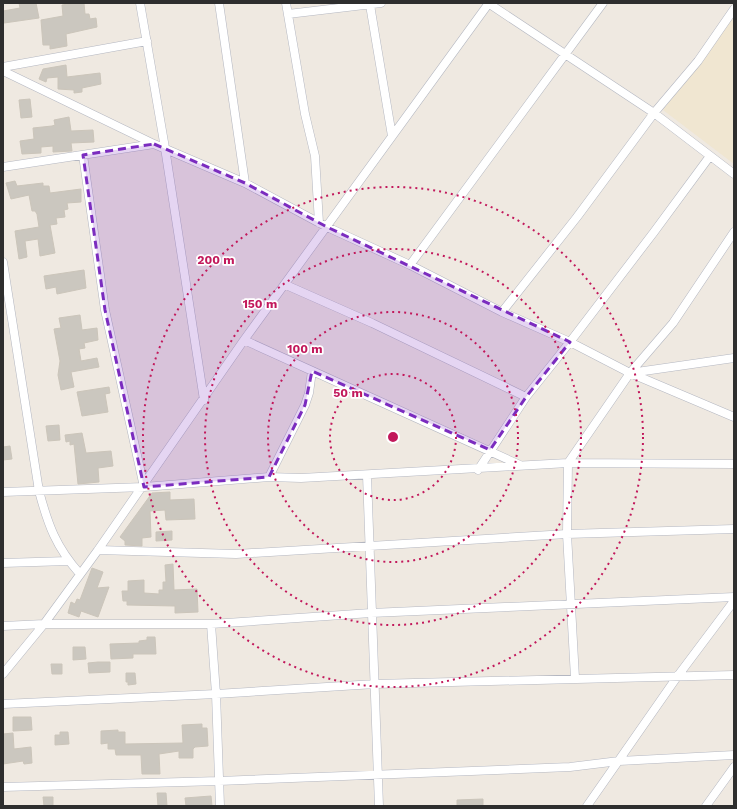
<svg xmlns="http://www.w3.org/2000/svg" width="737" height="809" font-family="'Work Sans',sans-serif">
<rect width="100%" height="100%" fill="#efe9e1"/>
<path fill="#f0e6d1" d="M 734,12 L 734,164 L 663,110 Z"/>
<path fill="#cbc7bf" stroke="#cbc5ba" d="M 19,3 L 36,3 L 39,18 L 4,23 L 3,11 L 20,8 Z
M 74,3 L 84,3 L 85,14 L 89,14 L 90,19 L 96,18 L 97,27 L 66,34 L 67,46 L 50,49 L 50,45 L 43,45 L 41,20 L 63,16 L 62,5 Z
M 66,65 L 67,77 L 100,73 L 101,84 L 82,88 L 82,92 L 74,93 L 74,90 L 58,89 L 58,77 L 47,78 L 46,82 L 39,79 L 43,69 Z
M 30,99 L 32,117 L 21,118 L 19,100 Z
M 69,117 L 71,131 L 93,130 L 94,142 L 71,143 L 72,151 L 53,152 L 53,146 L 41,147 L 41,153 L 22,154 L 20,141 L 34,139 L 33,128 L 52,126 L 55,125 L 54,120 Z
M 15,181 L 17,186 L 43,183 L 43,186 L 49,186 L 50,193 L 81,189 L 81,202 L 67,203 L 68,209 L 64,210 L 65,217 L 56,218 L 57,224 L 50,225 L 55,253 L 40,256 L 38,239 L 25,241 L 27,257 L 19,259 L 15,231 L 39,227 L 37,214 L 35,211 L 32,211 L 29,195 L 11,199 L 6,183 Z
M 84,270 L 86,288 L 57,294 L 56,287 L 46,289 L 44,276 Z
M 80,315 L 82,330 L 97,328 L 98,340 L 84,343 L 85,348 L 79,349 L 81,361 L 97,358 L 99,367 L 71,372 L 74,387 L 61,390 L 58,375 L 60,361 L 54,329 L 61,328 L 59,318 Z
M 109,387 L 110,393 L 105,394 L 108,412 L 82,416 L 77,392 Z
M 59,425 L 60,440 L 48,441 L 46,426 Z
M 82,433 L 86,453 L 111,451 L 113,466 L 98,468 L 99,482 L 78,484 L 74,444 L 70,445 L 70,441 L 66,442 L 65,435 Z
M 10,446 L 12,459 L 3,460 L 3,447 Z
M 170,492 L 170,500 L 194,499 L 195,519 L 166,520 L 165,510 L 150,511 L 151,537 L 142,538 L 142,546 L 125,545 L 125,541 L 120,537 L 152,493 Z
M 172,531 L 172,540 L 156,541 L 156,532 Z
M 173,564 L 174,590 L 197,589 L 198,612 L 175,613 L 175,606 L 127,605 L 127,601 L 123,601 L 122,591 L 128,591 L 128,581 L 144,580 L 144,593 L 159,594 L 159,590 L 163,590 L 163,582 L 166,582 L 165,565 Z
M 92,568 L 103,572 L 97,588 L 109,587 L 98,617 L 81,611 L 79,617 L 68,613 L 71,602 L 75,604 L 77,599 L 80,600 Z
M 147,637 L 155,637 L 156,654 L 133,654 L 133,658 L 111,659 L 110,644 L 139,643 L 139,641 L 147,640 Z
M 73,647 L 85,647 L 86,659 L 73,660 Z
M 98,662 L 110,662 L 110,672 L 89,673 L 88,663 Z
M 51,664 L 62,664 L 62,674 L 52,674 Z
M 126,673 L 135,673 L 136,684 L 128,685 L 128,682 L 126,682 Z
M 13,717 L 31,717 L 32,730 L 13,731 Z
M 202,724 L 202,728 L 207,728 L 208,746 L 195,747 L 193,749 L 193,758 L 179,758 L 179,751 L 159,754 L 160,774 L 142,774 L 141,755 L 116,755 L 115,749 L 108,749 L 108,743 L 101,744 L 101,731 L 118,730 L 118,732 L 125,732 L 125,744 L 183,743 L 182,725 Z
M 60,732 L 68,732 L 69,744 L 55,745 L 55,735 L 60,735 Z
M 13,733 L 14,749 L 31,747 L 32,763 L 24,764 L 23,761 L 3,764 L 3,734 Z
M 157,793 L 166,793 L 167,806 L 158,806 Z
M 211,796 L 212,806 L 186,806 L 185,798 Z
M 43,797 L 53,797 L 53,806 L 44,806 Z
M 483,799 L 483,806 L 457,806 L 457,800 Z"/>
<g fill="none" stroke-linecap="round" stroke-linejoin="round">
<defs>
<path id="minor" d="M 140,3 L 165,148 L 204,400
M 219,3 L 245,183
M 286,3 L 305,114 L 315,156 L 319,223
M 488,3 L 654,113 L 734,174
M 370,5 L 392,136
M 288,14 L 381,3
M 3,67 L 147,41
M 3,71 L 154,144 L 245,183 L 327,227 L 410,265 L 502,312 L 570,342 L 630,373 L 734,417
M 83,155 L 105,310 L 144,487
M 3,167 L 154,144
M 3,262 L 39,491 C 48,525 56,547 80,574
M 410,265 L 603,3
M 286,285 L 372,323 L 526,397
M 502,312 L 577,217 L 654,113 L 698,61 L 734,9
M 244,340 L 520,465
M 630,373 L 673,323 L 734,232
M 478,470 L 526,397 L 570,342 L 654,232 L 710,156
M 367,475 L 379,806
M 269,477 L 305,405 L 309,393 L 312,371
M 3,492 L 144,487 L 269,477 L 301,478 L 568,463 L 734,464
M 98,550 L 236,554 L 567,534 L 734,529
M 3,563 L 68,561
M 211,624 L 216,694 L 220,806
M 3,626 L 44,624 L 211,624 L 371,613 L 734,597
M 3,674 L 44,624 L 98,550 L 244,340 L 489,3
M 575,678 L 567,534 L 568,463 L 630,373 L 734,358
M 3,704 L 216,694 L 375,684 L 734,675
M 3,787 L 219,781 L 570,767 L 619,761 L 734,755
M 587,806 L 677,677 L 734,601
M 706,806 L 734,767"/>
</defs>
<use href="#minor" stroke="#b4b7c1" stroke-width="9"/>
<use href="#minor" stroke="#fff" stroke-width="8"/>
</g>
<path fill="#7b2cbf" fill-opacity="0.2" stroke="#7b2cbf" stroke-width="3" stroke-dasharray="8 5" stroke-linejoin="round" d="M 154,144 L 245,183 L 327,227 L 570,342 L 526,397 L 490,450 L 312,371 L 305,405 L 269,477 L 144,487 L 105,310 L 83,155 Z"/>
<g fill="none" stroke="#c2185b" stroke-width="2" stroke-dasharray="2 4">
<circle cx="393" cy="437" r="63"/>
<circle cx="393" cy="437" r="125"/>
<circle cx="393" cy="437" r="188"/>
<circle cx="393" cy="437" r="250"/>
</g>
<circle cx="393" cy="437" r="6" fill="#c2185b" stroke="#fff" stroke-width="2"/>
<g font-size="12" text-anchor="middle" font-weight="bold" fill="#c2185b" stroke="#fff" stroke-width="3.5" stroke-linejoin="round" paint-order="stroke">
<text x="216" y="264">200 m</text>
<text x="260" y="308">150 m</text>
<text x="305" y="353">100 m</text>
<text x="348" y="397">50 m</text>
</g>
<rect width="737" height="809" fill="none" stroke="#2e2e2e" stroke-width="8"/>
</svg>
